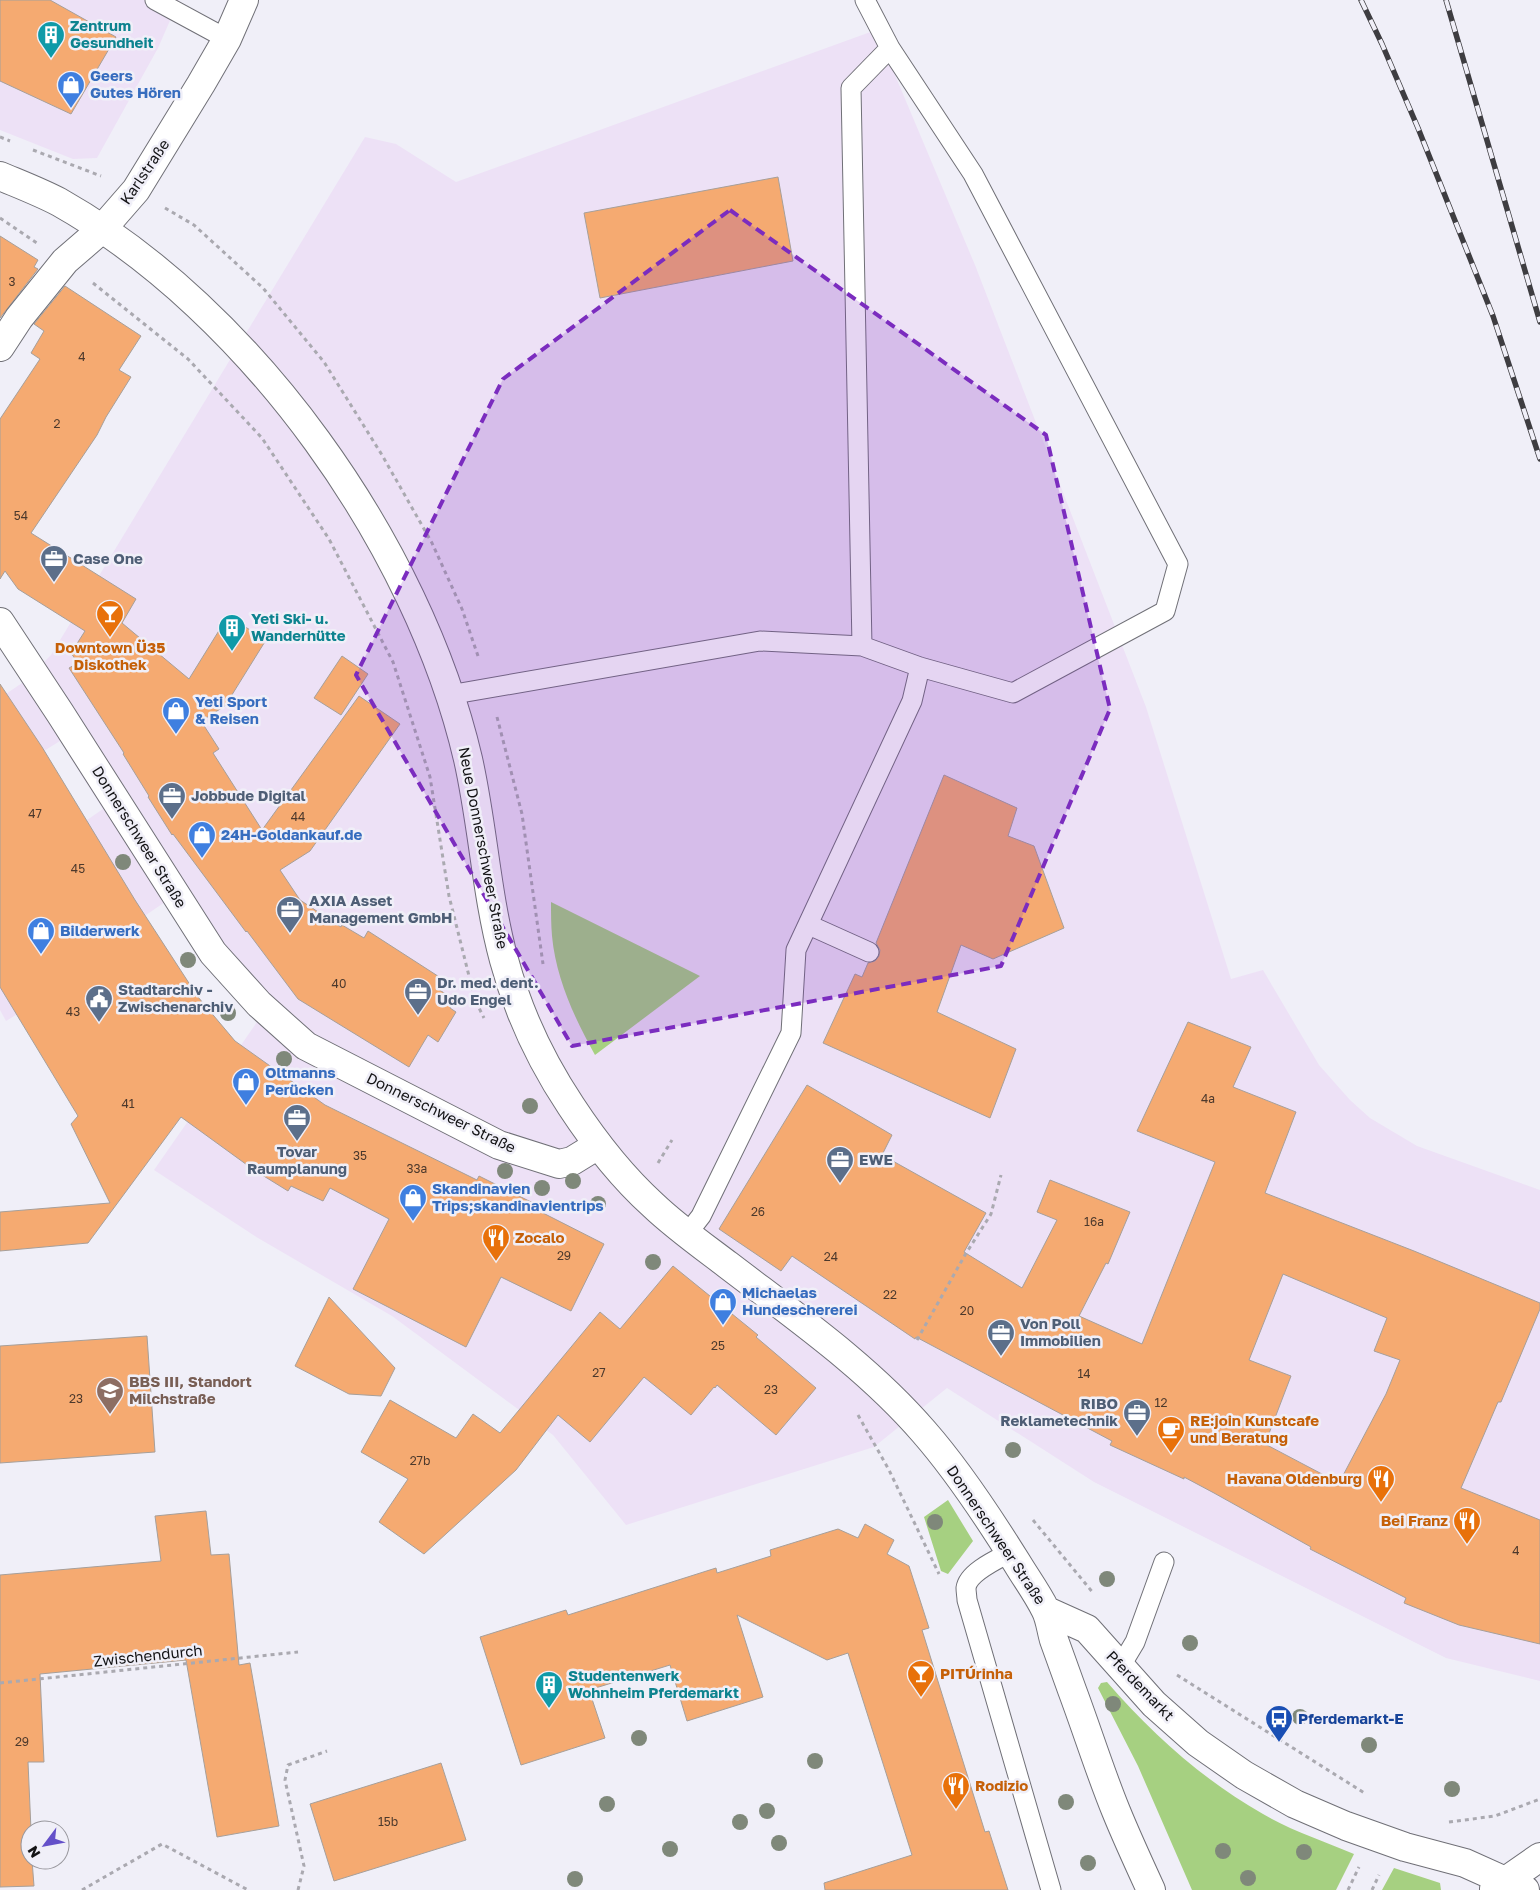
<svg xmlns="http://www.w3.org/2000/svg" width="1540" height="1890" font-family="'Golos Text',sans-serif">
<rect width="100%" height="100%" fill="#f0eff8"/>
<path fill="#ede1f6" d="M 0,0 L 179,0 L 158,48 L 97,158 L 73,159 L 0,130 Z
M 876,30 L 975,265 L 1146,707 L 1231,979 L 1263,970 L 1319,1065 L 1350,1100 L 1370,1118 L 1417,1146 L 1540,1190 L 1540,1681 L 1446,1658 L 1094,1482 L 947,1388 L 874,1447 L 626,1525 L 553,1435 L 392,1316 L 258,1238 L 154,1170 L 257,1022 L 206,965 L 165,902 L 76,963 L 83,974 L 6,1021 L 0,1010 L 0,880 L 103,809 L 60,741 L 5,775 L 0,698 L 25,681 L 51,655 L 365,137 L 396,144 L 456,182 Z"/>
<path fill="#a6d081" d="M 551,902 L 700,976 L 595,1055 C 575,1019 556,979 552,936 C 551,925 551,913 551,902 Z
M 948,1500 L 973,1541 L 948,1574 L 941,1571 L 924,1517 Z
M 1107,1682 C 1153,1735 1202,1779 1263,1814 C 1292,1831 1324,1841 1354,1854 L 1336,1890 L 1192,1890 L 1138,1766 L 1098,1688 L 1101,1683 Z
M 1394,1868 L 1440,1883 L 1441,1890 L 1382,1890 Z"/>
<path fill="#f5aa71" stroke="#a69f9a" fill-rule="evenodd" d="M 0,0 L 50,0 L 116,37 L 71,114 L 0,81 Z
M 778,177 L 793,261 L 600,298 L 584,213 Z
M 0,236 L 38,260 L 34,267 L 38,269 L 0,318 Z
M 65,286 L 141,336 L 119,370 L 131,377 L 106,417 L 97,435 L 31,533 L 136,599 L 122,623 L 189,679 L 228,616 L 266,640 L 225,706 L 201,721 L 219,749 L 213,753 L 262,830 L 359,696 L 400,724 L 310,851 L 280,870 L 300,900 L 341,927 L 342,925 L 364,938 L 368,931 L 444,980 L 438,989 L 455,1000 L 450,1008 L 456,1012 L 438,1042 L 428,1035 L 409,1067 L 298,999 L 247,931 L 246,932 L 173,834 L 172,835 L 148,797 L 149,796 L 123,754 L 124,753 L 69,668 L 78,663 L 71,653 L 85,631 L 18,589 L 5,571 L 0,579 L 0,419 L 40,359 L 31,353 L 44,331 L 34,324 Z
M 342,656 L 368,674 L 341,715 L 314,698 Z
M 0,684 L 42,747 L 135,900 L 198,997 L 235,1041 L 325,1105 L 477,1180 L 479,1176 L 545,1209 L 543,1213 L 604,1244 L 571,1311 L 501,1277 L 466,1347 L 353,1289 L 389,1219 L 330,1188 L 323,1201 L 291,1186 L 288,1191 L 254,1170 L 181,1117 L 88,1243 L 0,1251 L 0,1212 L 110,1203 L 71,1124 L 78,1116 L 0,987 Z
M 944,775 L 1017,808 L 1008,836 L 1034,846 L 1064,928 L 993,959 L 961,945 L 937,1012 L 1016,1049 L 990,1118 L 823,1043 L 855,974 L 862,977 L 868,963 L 875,961 L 879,956 L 880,950 L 876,943 Z
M 1188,1022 L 1251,1047 L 1233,1087 L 1296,1112 L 1265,1193 L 1414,1251 L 1540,1303 L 1540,1309 L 1501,1402 L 1498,1402 L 1461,1488 L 1540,1520 L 1540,1644 L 1459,1625 L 1404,1603 L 1406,1598 L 1310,1549 L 1311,1547 L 1214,1493 L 1184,1477 L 1184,1479 L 1110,1445 L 1112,1441 L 916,1337 L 915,1339 L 792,1256 L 781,1271 L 719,1229 L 807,1085 L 892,1135 L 882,1155 L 986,1213 L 964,1252 L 1022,1288 L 1057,1220 L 1037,1212 L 1050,1180 L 1130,1212 L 1108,1264 L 1106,1263 L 1079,1316 L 1142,1344 L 1215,1162 L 1137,1131 ZM 1283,1274 L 1387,1318 L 1374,1351 L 1400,1360 L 1386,1394 L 1339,1483 L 1265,1444 L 1291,1376 L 1249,1360 Z
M 673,1266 L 758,1335 L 756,1337 L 816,1388 L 776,1435 L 717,1385 L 715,1388 L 714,1387 L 691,1415 L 644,1377 L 590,1442 L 558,1415 L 516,1470 L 424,1554 L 379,1522 L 408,1479 L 361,1452 L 390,1400 L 456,1438 L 473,1414 L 500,1433 L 600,1312 L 620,1329 Z
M 329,1297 L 395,1368 L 381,1396 L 349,1394 L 295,1366 Z
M 147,1336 L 155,1452 L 0,1463 L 0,1346 Z
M 206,1511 L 211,1555 L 229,1554 L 239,1665 L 250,1663 L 279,1826 L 217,1837 L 186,1660 L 40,1674 L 44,1762 L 28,1762 L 31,1830 L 30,1860 L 32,1860 L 34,1886 L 0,1887 L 0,1575 L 161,1561 L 155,1516 Z
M 865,1524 L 894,1540 L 887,1554 L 909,1566 L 929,1628 L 922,1630 L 985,1832 L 989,1831 L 1008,1890 L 825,1890 L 824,1883 L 912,1855 L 848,1653 L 827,1660 L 737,1615 L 763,1697 L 687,1721 L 670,1665 L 589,1690 L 605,1738 L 521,1765 L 480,1637 L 566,1610 L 568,1615 L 716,1568 L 717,1573 L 771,1556 L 770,1550 L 838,1529 L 858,1538 Z
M 441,1763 L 466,1840 L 334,1881 L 310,1804 Z"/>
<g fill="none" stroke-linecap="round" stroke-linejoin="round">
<defs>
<path id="lane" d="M 155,0 L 227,39
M 865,0 L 890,48 L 851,88 L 862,646 L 920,667 L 1013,693 L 1165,611 L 1178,564 L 973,174 L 890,48
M 449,695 L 760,641 L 862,646
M 809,925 L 869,952
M 687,1234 L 701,1216 L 791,1033 L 796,950 L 912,701 L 920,667
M 1011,1552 C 998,1559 968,1572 966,1588 C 966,1592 967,1597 967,1600 L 1051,1890
M 1120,1667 L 1135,1642 L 1164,1562"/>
<path id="street" d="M 0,347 L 19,318 L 65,261 L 102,229 L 136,190 L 201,84 L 227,39 L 244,0
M 0,622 L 60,713 L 213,953 L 259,1004 L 306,1046 L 499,1145 L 559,1164 L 572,1161 L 598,1145"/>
<path id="secondary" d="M 0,176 C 19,184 40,192 59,202 C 252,311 418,545 468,759 C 483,825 486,894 504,960 C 518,1012 541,1061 571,1106 C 594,1141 621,1176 653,1205 C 676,1227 703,1246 728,1265 C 796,1317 868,1367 924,1432 C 959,1472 989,1518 1017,1563 C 1026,1578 1037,1593 1045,1609 C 1050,1618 1051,1630 1054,1640 C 1060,1657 1066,1673 1072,1690 C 1087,1730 1100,1772 1116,1811 C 1127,1838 1139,1864 1151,1890
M 1047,1611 L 1087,1629 L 1154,1704 L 1198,1743 L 1244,1775 L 1295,1804 L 1346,1826 L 1405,1847 L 1465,1863 L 1525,1890
M 1494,1889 L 1540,1857"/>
</defs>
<use href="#lane" stroke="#707077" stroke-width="21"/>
<use href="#street" stroke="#707077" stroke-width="30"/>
<use href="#secondary" stroke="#707077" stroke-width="30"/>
<path stroke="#aaa9b0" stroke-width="3" stroke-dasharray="4 4" stroke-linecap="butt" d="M 0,137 L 10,141
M 33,150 L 101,176
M 165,208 L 194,225 L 263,288 L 324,362 L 382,455 L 432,543 L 462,609 L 479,659
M 0,218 L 37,243
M 93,283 L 188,359 L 262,438 L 329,539 L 393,662 L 430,777 L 449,896 L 475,1000 L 484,1018
M 497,717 L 522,814 L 543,964
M 658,1163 L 672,1140
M 917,1340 L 965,1255 L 991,1214 L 1001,1175
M 858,1415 L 889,1470 L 939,1574
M 1033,1520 L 1094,1594
M 1177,1675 L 1366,1794
M 0,1683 L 298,1652
M 1449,1822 L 1495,1816 L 1540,1799
M 82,1890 L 162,1844 L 248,1890
M 298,1890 L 304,1866 L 285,1780 L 288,1765 L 327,1751
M 1348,1890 L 1359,1867
M 1372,1890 L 1379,1875"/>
<use href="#lane" stroke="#fff" stroke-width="19"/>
<use href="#street" stroke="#fff" stroke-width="28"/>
<use href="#secondary" stroke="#fff" stroke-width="28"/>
<defs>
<path id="rail" d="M 1361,0 L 1382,44 L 1418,128 L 1493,316 L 1540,459
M 1446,0 L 1540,322"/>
</defs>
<use href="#rail" stroke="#3e3d41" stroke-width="5.5"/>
<use href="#rail" stroke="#f0eff8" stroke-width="4" stroke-dasharray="11" stroke-linecap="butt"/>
</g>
<g fill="#7f887a">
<circle cx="123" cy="862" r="8"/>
<circle cx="188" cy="960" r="8"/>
<circle cx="228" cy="1013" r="8"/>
<circle cx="284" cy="1059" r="8"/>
<circle cx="530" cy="1106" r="8"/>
<circle cx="505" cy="1171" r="8"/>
<circle cx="573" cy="1181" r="8"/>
<circle cx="542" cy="1188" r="8"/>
<circle cx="598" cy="1204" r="8"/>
<circle cx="653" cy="1262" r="8"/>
<circle cx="1013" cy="1450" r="8"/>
<circle cx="935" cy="1522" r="8"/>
<circle cx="1107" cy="1579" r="8"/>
<circle cx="1190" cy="1643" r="8"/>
<circle cx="1113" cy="1704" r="8"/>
<circle cx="1300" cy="1717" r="8"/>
<circle cx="639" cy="1738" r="8"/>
<circle cx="1369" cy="1745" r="8"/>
<circle cx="815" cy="1761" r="8"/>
<circle cx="1452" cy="1789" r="8"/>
<circle cx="1066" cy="1802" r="8"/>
<circle cx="607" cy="1804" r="8"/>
<circle cx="767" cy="1811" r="8"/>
<circle cx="740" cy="1822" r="8"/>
<circle cx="779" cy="1843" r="8"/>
<circle cx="670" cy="1849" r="8"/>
<circle cx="1223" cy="1851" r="8"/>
<circle cx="1304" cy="1852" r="8"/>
<circle cx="1088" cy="1863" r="8"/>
<circle cx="1248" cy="1878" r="8"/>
<circle cx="575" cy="1879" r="8"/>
</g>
<path fill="#7b2cbf" fill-opacity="0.2" stroke="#7b2cbf" stroke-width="4" stroke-dasharray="10 6" stroke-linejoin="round" d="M 730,210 L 1046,435 L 1110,709 L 1001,966 L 572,1046 L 356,675 L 503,379 Z"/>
<defs>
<symbol id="building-pin" viewBox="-11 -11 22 30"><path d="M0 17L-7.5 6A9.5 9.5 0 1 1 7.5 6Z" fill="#0f9aa8" stroke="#f0eff8"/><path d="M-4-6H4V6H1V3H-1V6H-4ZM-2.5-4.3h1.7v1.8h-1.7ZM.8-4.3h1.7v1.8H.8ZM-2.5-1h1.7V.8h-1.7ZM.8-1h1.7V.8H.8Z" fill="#fff"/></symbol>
<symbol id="shop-pin" viewBox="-11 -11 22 30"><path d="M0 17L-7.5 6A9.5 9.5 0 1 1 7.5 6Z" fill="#3f7fe0" stroke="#f0eff8"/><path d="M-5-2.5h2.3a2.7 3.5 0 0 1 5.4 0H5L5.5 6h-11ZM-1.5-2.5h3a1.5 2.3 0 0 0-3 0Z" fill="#fff"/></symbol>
<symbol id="office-pin" viewBox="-11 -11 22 30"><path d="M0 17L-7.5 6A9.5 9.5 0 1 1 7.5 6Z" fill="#5c6f8a" stroke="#f0eff8"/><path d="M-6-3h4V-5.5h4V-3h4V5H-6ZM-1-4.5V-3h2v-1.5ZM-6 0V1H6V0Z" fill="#fff"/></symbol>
<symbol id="bar-pin" viewBox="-11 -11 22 30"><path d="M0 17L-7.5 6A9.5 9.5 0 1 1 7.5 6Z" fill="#e8710a" stroke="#f0eff8"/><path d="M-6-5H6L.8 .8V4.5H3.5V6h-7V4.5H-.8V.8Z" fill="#fff"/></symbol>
<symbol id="civic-pin" viewBox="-11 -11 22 30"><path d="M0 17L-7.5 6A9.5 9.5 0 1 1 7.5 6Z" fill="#5c6f8a" stroke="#f0eff8"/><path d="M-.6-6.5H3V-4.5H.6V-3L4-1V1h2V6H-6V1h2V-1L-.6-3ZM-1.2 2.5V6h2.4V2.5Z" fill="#fff"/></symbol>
<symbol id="restaurant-pin" viewBox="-11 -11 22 30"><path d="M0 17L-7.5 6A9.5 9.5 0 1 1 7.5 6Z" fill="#e8710a" stroke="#f0eff8"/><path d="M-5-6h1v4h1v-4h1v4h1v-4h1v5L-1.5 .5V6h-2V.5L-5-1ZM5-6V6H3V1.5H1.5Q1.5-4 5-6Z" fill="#fff"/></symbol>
<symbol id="school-pin" viewBox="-11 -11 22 30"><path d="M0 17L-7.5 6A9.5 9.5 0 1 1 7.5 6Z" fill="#8d6e63" stroke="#f0eff8"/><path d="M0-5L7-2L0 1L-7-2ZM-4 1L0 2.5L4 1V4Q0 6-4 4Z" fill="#fff"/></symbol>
<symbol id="cafe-pin" viewBox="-11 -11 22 30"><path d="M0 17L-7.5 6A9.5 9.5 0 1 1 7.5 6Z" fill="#e8710a" stroke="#f0eff8"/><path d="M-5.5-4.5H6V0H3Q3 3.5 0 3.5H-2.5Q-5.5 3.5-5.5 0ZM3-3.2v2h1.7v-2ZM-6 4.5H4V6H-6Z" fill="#fff"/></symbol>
<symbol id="bus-pin" viewBox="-11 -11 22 30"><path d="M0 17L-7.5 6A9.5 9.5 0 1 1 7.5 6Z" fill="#1a4fb4" stroke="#f0eff8"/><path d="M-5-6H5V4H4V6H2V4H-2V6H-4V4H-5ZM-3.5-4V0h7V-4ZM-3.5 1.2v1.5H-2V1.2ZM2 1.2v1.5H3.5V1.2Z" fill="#fff"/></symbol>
</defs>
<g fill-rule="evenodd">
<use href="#building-pin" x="35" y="19" width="32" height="43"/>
<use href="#shop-pin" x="55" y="69" width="32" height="43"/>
<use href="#office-pin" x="38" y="543" width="32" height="43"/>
<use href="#bar-pin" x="94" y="598" width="32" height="43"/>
<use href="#building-pin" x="216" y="612" width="32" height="43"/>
<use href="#shop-pin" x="160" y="695" width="32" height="43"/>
<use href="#office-pin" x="156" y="780" width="32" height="43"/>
<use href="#shop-pin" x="186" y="819" width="32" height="43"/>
<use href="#office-pin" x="274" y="894" width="32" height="43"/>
<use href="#shop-pin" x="25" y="915" width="32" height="43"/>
<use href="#office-pin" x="402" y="976" width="32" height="43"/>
<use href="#civic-pin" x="83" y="983" width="32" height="43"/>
<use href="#shop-pin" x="230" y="1066" width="32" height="43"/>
<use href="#office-pin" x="281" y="1102" width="32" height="43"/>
<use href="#office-pin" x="824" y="1144" width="32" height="43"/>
<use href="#shop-pin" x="397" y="1182" width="32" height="43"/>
<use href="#restaurant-pin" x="480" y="1222" width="32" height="43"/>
<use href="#shop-pin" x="707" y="1286" width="32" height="43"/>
<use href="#office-pin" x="985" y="1317" width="32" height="43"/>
<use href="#school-pin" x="94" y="1375" width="32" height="43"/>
<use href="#office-pin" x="1121" y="1397" width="32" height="43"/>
<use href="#cafe-pin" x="1155" y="1414" width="32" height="43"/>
<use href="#restaurant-pin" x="1365" y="1463" width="32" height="43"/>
<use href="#restaurant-pin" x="1451" y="1505" width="32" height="43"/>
<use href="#bar-pin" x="905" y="1658" width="32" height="43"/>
<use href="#building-pin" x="533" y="1669" width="32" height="43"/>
<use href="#bus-pin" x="1263" y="1703" width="32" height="43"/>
<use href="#restaurant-pin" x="940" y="1770" width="32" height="43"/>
</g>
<g text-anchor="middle" stroke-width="5" stroke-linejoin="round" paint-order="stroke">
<g font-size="12" fill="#4c392c">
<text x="12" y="286">3</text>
<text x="82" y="361">4</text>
<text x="57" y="428">2</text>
<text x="21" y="520">54</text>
<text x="35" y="818">47</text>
<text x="298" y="821">44</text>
<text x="78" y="873">45</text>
<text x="339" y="988">40</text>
<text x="73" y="1016">43</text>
<text x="1208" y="1103">4a</text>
<text x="128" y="1108">41</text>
<text x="360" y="1160">35</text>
<text x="417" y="1173">33a</text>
<text x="758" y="1216">26</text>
<text x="1094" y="1226">16a</text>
<text x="564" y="1260">29</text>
<text x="831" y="1261">24</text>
<text x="890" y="1299">22</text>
<text x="967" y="1315">20</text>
<text x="718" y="1350">25</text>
<text x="599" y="1377">27</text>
<text x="1084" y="1378">14</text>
<text x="771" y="1394">23</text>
<text x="76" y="1403">23</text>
<text x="1161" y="1407">12</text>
<text x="420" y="1465">27b</text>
<text x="1516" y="1555">4</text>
<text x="22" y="1746">29</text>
<text x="388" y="1826">15b</text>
</g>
<g font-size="15" font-weight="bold" fill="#0d838f" stroke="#f0eff8" text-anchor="start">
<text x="70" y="31">Zentrum<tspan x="70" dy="17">Gesundheit</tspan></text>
<text x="251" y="624">Yeti Ski- u.<tspan x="251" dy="17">Wanderhütte</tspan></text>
<text x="568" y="1681">Studentenwerk<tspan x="568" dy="17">Wohnheim Pferdemarkt</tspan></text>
</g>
<g font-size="15" font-weight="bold" fill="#366cbe" stroke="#f0eff8" text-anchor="start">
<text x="90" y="81">Geers<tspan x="90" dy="17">Gutes Hören</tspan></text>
<text x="195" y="707">Yeti Sport<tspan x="195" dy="17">&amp; Reisen</tspan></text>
<text x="221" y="840">24H-Goldankauf.de</text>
<text x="60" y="936">Bilderwerk</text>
<text x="265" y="1078">Oltmanns<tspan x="265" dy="17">Perücken</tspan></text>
<text x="432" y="1194">Skandinavien<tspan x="432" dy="17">Trips;skandinavientrips</tspan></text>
<text x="742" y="1298">Michaelas<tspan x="742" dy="17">Hundeschererei</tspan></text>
</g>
<g font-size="15" fill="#131315" stroke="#f0eff8">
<text transform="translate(145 172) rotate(-56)" y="5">Karlstraße</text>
<text transform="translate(139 837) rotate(58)" y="5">Donnerschweer Straße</text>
<text transform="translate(483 848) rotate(79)" y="5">Neue Donnerschweer Straße</text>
<text transform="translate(441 1113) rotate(26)" y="5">Donnerschweer Straße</text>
<text transform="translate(996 1535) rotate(56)" y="5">Donnerschweer Straße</text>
<text transform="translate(148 1656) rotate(-6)" y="5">Zwischendurch</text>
<text transform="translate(1140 1686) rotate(46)" y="5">Pferdemarkt</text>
</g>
<g font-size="15" font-weight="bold" fill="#4e5e75" stroke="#f0eff8" text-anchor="start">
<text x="73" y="564">Case One</text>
<text x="191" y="801">Jobbude Digital</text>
<text x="309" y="906">AXIA Asset<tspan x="309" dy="17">Management GmbH</tspan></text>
<text x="437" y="988">Dr. med. dent.<tspan x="437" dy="17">Udo Engel</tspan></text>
<text x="118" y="995">Stadtarchiv -<tspan x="118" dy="17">Zwischenarchiv</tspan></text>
<text x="297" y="1157" text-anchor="middle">Tovar<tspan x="297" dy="17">Raumplanung</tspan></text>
<text x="859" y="1165">EWE</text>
<text x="1020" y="1329">Von Poll<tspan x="1020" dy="17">Immobilien</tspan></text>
<text x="1118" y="1409" text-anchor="end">RIBO<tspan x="1118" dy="17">Reklametechnik</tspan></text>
</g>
<g font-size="15" font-weight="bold" fill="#c56008" stroke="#f0eff8" text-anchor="start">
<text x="110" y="653" text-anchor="middle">Downtown Ü35<tspan x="110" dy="17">Diskothek</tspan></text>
<text x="515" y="1243">Zocalo</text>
<text x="1190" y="1426">RE:join Kunstcafe<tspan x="1190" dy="17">und Beratung</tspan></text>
<text x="1362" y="1484" text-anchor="end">Havana Oldenburg</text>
<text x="1448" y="1526" text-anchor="end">Bei Franz</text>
<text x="940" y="1679">PITÚrinha</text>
<text x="975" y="1791">Rodizio</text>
</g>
<g font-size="15" font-weight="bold" fill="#785e54" stroke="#f0eff8" text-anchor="start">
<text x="129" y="1387">BBS III, Standort<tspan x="129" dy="17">Milchstraße</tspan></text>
</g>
<g font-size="15" font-weight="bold" fill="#164399" stroke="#f0eff8" text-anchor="start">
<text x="1298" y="1724">Pferdemarkt-E</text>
</g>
</g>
<g transform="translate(45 1845) rotate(238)"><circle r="24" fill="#f0eff8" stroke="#98979d"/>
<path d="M0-4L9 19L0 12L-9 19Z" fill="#6450c9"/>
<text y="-8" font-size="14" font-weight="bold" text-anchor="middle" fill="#131315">N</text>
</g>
</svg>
